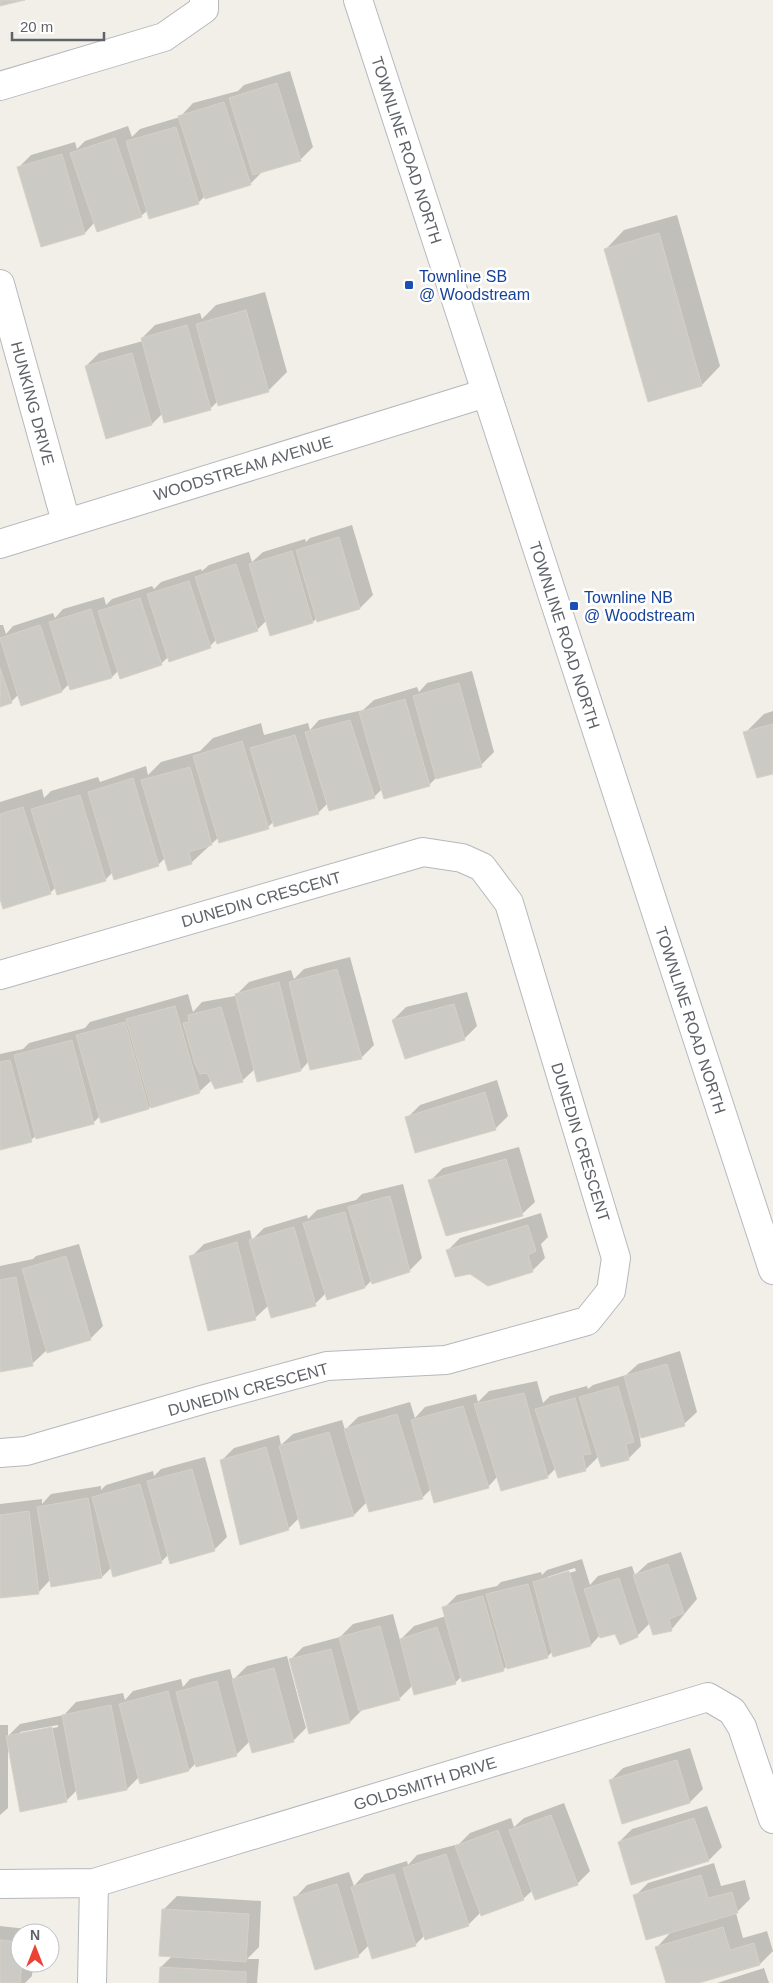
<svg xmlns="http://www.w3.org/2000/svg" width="773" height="1983" font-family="Arial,sans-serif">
<rect width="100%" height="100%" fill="#f1efe8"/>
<path fill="#0003" fill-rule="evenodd" d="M 290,71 L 313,147 L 300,160 L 263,171 L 250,184 L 205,196 L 198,203 L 148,210 L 141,216 L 95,222 L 85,233 L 42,246 L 18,168 L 31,155 L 75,142 L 77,149 L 85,141 L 128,126 L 132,137 L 140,129 L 180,117 L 193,103 L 238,91 L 244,85 Z
M 677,215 L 720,366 L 702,385 L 649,400 L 606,249 L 624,230 Z
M 265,292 L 287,372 L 268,391 L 218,401 L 210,409 L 163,413 L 152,424 L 86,366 L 99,353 L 143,341 L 142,338 L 155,325 L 200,313 L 202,319 L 216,305 Z
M 352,525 L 373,595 L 360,608 L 318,620 L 317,618 L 313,622 L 267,620 L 257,630 L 216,640 L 210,646 L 169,656 L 161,664 L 119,670 L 112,677 L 69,684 L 62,691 L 18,695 L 11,702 L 0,706 L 0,625 L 3,625 L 6,634 L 13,626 L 53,613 L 55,618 L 63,609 L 104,597 L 106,605 L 112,599 L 152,586 L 154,589 L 161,582 L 201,569 L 202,571 L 209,565 L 249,552 L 252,562 L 263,552 L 305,539 L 306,542 L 310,538 Z
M 472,671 L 494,752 L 481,765 L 436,778 L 429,785 L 383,788 L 374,797 L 328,803 L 319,812 L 275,825 L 274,821 L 268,827 L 219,837 L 191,863 L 165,858 L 158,865 L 113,872 L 105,880 L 56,887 L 50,893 L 0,898 L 0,802 L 42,789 L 44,798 L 51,791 L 98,777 L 100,782 L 146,766 L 148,775 L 161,762 L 200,751 L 213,738 L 261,723 L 264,735 L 308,723 L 310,730 L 319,720 L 363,710 L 374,700 L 417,687 L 419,692 L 427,683 Z
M 773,711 L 773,773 L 745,733 L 764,714 Z
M 350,957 L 374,1045 L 361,1058 L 309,1061 L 301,1070 L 255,1069 L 243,1080 L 216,1087 L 212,1080 L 199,1092 L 152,1105 L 149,1108 L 100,1116 L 93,1123 L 37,1135 L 31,1140 L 0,1149 L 0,1054 L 23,1049 L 29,1043 L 85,1028 L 90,1022 L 188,994 L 193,1012 L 202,1002 L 235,996 L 249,982 L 291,970 L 294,979 L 304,969 Z
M 467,992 L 477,1026 L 464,1039 L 393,1020 L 406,1007 Z
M 497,1080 L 508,1116 L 495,1129 L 407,1118 L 420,1105 Z
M 519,1147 L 535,1202 L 522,1214 L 430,1181 L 443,1168 Z
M 403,1184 L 422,1258 L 409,1271 L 372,1280 L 365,1287 L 326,1293 L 315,1304 L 269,1305 L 255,1318 L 191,1257 L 204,1244 L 250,1230 L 252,1240 L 264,1228 L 307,1215 L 308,1219 L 317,1210 L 356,1200 L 362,1194 Z
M 541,1213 L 548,1237 L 541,1244 L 545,1258 L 532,1271 L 447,1251 L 460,1238 Z
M 79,1244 L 103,1326 L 90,1339 L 47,1350 L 32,1364 L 0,1371 L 0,1266 L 33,1259 L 36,1256 Z
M 680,1351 L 697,1412 L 684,1424 L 639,1431 L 641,1446 L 628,1459 L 599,1456 L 585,1470 L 556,1468 L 547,1477 L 498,1476 L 488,1487 L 431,1489 L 423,1497 L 370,1511 L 367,1502 L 354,1515 L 302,1527 L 300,1517 L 288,1529 L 221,1461 L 234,1448 L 279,1435 L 281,1445 L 293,1434 L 342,1420 L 345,1430 L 358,1417 L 410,1402 L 415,1418 L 425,1407 L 476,1394 L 478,1402 L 489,1391 L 537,1381 L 543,1403 L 550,1396 L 587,1386 L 588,1389 L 593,1385 L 626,1375 L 638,1364 Z
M 205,1457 L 227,1537 L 214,1550 L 168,1555 L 161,1562 L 112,1567 L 102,1577 L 51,1579 L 38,1593 L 0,1597 L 0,1504 L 42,1499 L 42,1504 L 51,1494 L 101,1486 L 101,1490 L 106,1485 L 153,1471 L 154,1476 L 161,1469 Z
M 681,1552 L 697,1599 L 671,1630 L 650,1623 L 637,1636 L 616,1633 L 600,1635 L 591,1645 L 553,1656 L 552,1652 L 547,1657 L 507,1666 L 503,1670 L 462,1676 L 455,1683 L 413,1685 L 399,1699 L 363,1709 L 350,1722 L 290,1660 L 303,1647 L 340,1637 L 353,1624 L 393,1614 L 400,1640 L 414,1626 L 446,1616 L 444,1608 L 457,1595 L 497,1586 L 501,1582 L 541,1572 L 542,1575 L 547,1570 L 582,1559 L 590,1585 L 598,1576 L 632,1566 L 635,1575 L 648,1563 ZM 575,1568 L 576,1571 L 547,1579 L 547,1577 Z
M 287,1656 L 306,1728 L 293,1741 L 250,1741 L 236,1755 L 196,1763 L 189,1770 L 140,1776 L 127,1789 L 78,1789 L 66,1801 L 8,1747 L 8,1808 L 0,1815 L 0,1725 L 8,1725 L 8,1736 L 20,1724 L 64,1715 L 76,1702 L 123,1693 L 125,1700 L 133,1691 L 181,1679 L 183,1687 L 190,1679 L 230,1669 L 233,1680 L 247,1666 ZM 58,1725 L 58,1727 L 20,1735 L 20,1732 Z
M 690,1748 L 703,1789 L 690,1802 L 623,1822 L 610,1781 L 623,1768 Z
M 564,1803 L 590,1871 L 577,1884 L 533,1890 L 523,1899 L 481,1912 L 468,1925 L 425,1935 L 415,1945 L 369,1945 L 358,1956 L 295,1898 L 307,1885 L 349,1872 L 354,1886 L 365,1874 L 407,1861 L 408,1865 L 417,1855 L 459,1844 L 470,1833 L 511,1818 L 514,1827 L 524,1818 Z
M 707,1806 L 722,1847 L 709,1860 L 632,1884 L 619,1842 L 632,1829 Z
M 714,1863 L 721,1886 L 745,1880 L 750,1899 L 736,1913 L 743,1938 L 767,1931 L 773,1951 L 760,1964 L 695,1983 L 667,1983 L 657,1947 L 672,1931 L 635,1896 L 648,1883 Z
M 177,1896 L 261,1901 L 259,1947 L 247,1959 L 259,1959 L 257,1983 L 160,1983 L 161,1967 L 172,1956 L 164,1909 Z
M 0,1926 L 36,1930 L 36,1933 L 20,1933 L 20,1963 L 33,1963 L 32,1976 L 25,1983 L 0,1983 Z
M 764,1968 L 769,1983 L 717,1983 Z"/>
<path fill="#cccac5" stroke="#d6d1c6" d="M 0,0 L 25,0 L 0,6 Z
M 277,83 L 301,161 L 253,175 L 229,98 Z
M 224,102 L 251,185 L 205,199 L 178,116 Z
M 176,127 L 199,204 L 149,219 L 126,141 Z
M 115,138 L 142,217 L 97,232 L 70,153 Z
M 62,154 L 85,234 L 41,247 L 17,167 Z
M 659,233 L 702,386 L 648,402 L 604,249 Z
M 246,310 L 269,392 L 218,406 L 196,324 Z
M 187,325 L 211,410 L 164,423 L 141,338 Z
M 132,353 L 152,425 L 106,439 L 85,366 Z
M 339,537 L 360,609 L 317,622 L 296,550 Z
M 292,551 L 313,623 L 270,636 L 249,564 Z
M 236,564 L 258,631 L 217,644 L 195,577 Z
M 189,581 L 211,648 L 169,662 L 147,594 Z
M 140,598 L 162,665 L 120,679 L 98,611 Z
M 91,609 L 112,678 L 70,690 L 49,622 Z
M 40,625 L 62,692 L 21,706 L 0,638 Z
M 0,668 L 12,703 L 0,707 Z
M 459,683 L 482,767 L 436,779 L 413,696 Z
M 405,699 L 430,786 L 384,799 L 359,712 Z
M 350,720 L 375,798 L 329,811 L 305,732 Z
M 773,724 L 773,774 L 757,778 L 743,732 Z
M 295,735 L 319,814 L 274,827 L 250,748 Z
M 242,741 L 269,829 L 219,843 L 193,756 Z
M 190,767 L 212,845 L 189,852 L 192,864 L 168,871 L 141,780 Z
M 133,778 L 159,866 L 114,880 L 88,792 Z
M 80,795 L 106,881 L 57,895 L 31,809 Z
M 23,807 L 51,894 L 3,909 L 0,899 L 0,814 Z
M 337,969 L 362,1059 L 310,1070 L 289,982 Z
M 279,982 L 301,1071 L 257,1082 L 235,994 Z
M 454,1004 L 465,1040 L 405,1059 L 392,1020 Z
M 175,1006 L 200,1093 L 151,1108 L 126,1019 Z
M 221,1007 L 243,1082 L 215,1089 L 207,1073 L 200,1074 L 195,1064 L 183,1023 L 189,1022 L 188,1015 Z
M 125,1022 L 149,1109 L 101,1123 L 76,1035 Z
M 72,1040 L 94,1124 L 36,1139 L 14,1055 Z
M 10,1060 L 32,1142 L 0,1150 L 0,1062 Z
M 485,1092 L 496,1130 L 415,1153 L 405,1117 Z
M 506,1159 L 523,1216 L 446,1236 L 428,1180 Z
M 390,1196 L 410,1272 L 372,1284 L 348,1207 Z
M 345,1212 L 365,1288 L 327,1300 L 303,1223 Z
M 528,1225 L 536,1251 L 528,1255 L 533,1272 L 488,1286 L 470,1274 L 455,1277 L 446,1250 Z
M 294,1227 L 316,1306 L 271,1318 L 249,1240 Z
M 237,1242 L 256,1320 L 208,1331 L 189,1256 Z
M 66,1256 L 91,1340 L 47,1353 L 22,1269 Z
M 16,1277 L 33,1366 L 0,1372 L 0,1280 Z
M 667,1364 L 685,1426 L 641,1438 L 624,1376 Z
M 618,1386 L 634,1442 L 626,1444 L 629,1460 L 601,1467 L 579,1397 Z
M 524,1393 L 548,1478 L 501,1491 L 474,1404 Z
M 575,1398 L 591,1454 L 583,1455 L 586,1471 L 558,1478 L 535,1409 Z
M 463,1406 L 489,1488 L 434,1503 L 411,1420 Z
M 397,1414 L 423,1499 L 369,1512 L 344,1429 Z
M 329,1432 L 354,1516 L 301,1529 L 279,1446 Z
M 266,1447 L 289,1530 L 240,1545 L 220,1460 Z
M 192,1469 L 215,1551 L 170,1564 L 147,1481 Z
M 140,1484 L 162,1563 L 113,1577 L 92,1497 Z
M 88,1498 L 102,1578 L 51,1587 L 37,1507 Z
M 29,1511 L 39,1594 L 0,1598 L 0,1515 Z
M 668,1564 L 684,1613 L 669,1619 L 672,1631 L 653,1635 L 633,1575 Z
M 569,1571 L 591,1646 L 553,1657 L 533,1582 Z
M 619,1578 L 638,1637 L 620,1645 L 615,1634 L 600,1638 L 584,1589 Z
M 528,1584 L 548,1658 L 507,1669 L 486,1594 Z
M 483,1596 L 504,1671 L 462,1682 L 442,1607 Z
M 380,1626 L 400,1700 L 359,1711 L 339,1637 Z
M 437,1627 L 456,1684 L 414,1695 L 400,1639 Z
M 331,1649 L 350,1723 L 309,1734 L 289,1659 Z
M 274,1668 L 294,1742 L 252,1753 L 232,1679 Z
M 217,1681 L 237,1756 L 196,1767 L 176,1692 Z
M 168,1691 L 189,1771 L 140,1784 L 119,1704 Z
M 111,1705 L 127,1790 L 78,1800 L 62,1715 Z
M 52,1727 L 67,1802 L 20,1812 L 6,1736 Z
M 677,1760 L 690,1803 L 622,1824 L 609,1780 Z
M 551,1815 L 578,1885 L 535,1900 L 509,1830 Z
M 694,1818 L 709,1861 L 631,1885 L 618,1842 Z
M 498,1830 L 524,1900 L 481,1916 L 455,1846 Z
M 446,1854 L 469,1926 L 425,1940 L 403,1868 Z
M 394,1874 L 416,1946 L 372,1959 L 351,1887 Z
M 701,1875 L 708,1898 L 732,1892 L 738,1913 L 646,1940 L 633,1895 Z
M 337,1884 L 359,1957 L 315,1970 L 293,1897 Z
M 162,1909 L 249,1914 L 246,1962 L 159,1956 Z
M 723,1927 L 730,1950 L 754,1943 L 760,1965 L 699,1983 L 666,1983 L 655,1947 Z
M 0,1940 L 20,1942 L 20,1963 L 22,1963 L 20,1983 L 0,1983 Z
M 160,1967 L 246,1972 L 246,1983 L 159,1983 Z"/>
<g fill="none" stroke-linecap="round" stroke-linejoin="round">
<defs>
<path id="street" d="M 0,86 L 164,37 L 204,9 L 204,0
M 0,284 L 66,522
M 0,544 L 486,393
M 0,975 L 423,852 L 462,858 L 482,867 L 509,903 L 616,1258 L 611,1291 L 587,1321 L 446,1360 L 327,1366 L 205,1399 L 26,1451 L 0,1453
M 0,1884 L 94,1883 L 708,1697 L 732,1711 L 742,1727 L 773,1819
M 92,1983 L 94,1883"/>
<path id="secondary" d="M 358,0 L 773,1270"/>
</defs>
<use href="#street" stroke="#b5b8bc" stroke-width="30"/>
<use href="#secondary" stroke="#b6babf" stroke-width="30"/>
<use href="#street" stroke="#fff" stroke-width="28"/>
<use href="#secondary" stroke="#fff" stroke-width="28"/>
</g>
<g fill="#1a4fb4" stroke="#fff" stroke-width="2">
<rect x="404" y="280" width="10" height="10" rx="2.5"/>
<rect x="569" y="601" width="10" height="10" rx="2.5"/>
</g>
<g text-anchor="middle" stroke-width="5" stroke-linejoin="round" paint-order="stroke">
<g font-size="16" fill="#5f6368" stroke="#fff">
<text transform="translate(407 150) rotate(72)" y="6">TOWNLINE ROAD NORTH</text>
<text transform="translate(33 403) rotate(75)" y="6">HUNKING DRIVE</text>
<text transform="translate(243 468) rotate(-17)" y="6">WOODSTREAM AVENUE</text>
<text transform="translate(565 635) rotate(72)" y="6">TOWNLINE ROAD NORTH</text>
<text transform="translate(261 899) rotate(-16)" y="6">DUNEDIN CRESCENT</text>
<text transform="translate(691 1020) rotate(72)" y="6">TOWNLINE ROAD NORTH</text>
<text transform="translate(581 1142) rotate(73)" y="6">DUNEDIN CRESCENT</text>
<text transform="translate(248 1389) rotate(-15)" y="6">DUNEDIN CRESCENT</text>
<text transform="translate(425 1783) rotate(-17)" y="6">GOLDSMITH DRIVE</text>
</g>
<g font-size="16" fill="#164399" stroke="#fff" text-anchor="start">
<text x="419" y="282">Townline SB<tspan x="419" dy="18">@ Woodstream</tspan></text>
<text x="584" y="603">Townline NB<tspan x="584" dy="18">@ Woodstream</tspan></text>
</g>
</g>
<g transform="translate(35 1948)"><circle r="24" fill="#ffffff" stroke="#bfc1c3"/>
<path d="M0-4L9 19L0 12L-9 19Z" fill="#ea4335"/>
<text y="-8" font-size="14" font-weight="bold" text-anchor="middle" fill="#5f6368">N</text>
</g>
<path d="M12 32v8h92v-8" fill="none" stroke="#5f6368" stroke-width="2.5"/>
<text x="20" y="32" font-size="15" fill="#5f6368" stroke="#ffffff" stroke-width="4" paint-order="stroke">20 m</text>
</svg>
